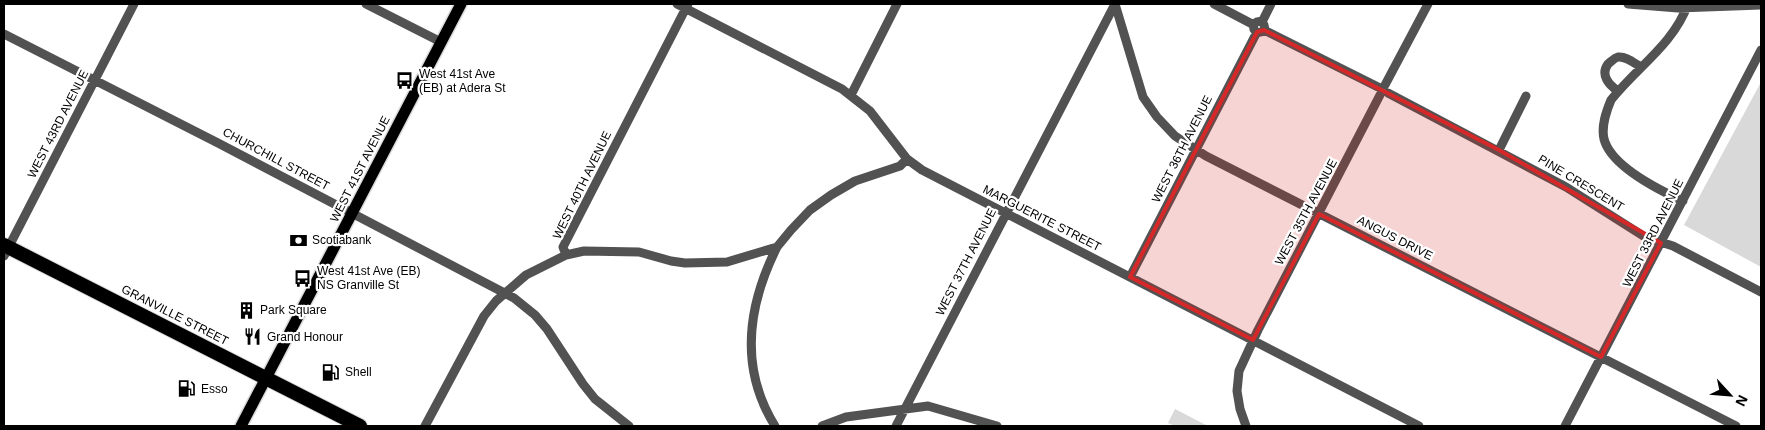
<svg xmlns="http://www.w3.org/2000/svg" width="1765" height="430" font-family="Arial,sans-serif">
<rect width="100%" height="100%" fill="#fff"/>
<path fill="#d9d9d9" d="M 1761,82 L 1761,267 L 1684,225 Z
M 1175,409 L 1206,425 L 1205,426 L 1175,426 L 1168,423 Z"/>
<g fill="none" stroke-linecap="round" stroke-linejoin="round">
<defs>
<path id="major" d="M 241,426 L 461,4"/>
<path id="highway" d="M 4,245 L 360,426"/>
</defs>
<use href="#major" stroke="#dbdbdb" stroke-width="14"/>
<use href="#highway" stroke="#dbdbdb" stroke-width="16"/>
<path stroke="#525252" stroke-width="9" d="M 366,4 L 441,42
M 677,4 L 842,89 L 870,111 L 907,159 L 922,170 L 1419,426
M 1115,4 L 1143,97 L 1157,117 L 1175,136 L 1206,156 L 1736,426
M 1214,4 L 1254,25
M 1628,4 L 1678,8 L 1761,5
M1253.5 27a5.5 5.5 0 1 1 11 0a5.5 5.5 0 1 1-11 0Z
M 1262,22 L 1271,4
M 1264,30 L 1378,87
M 4,34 L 218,143 L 514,298 L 535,315 L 547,329 L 583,384 L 595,399 L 629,426
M 1385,85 L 1428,4
M 1618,91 C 1609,85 1600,75 1608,64 C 1611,62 1614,58 1618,57 C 1626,56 1634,63 1641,67
M 1388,93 L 1566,187 L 1645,237 L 1673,246 L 1761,292
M 851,95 L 897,4
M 1499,150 L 1526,96
M 1683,201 C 1659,190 1611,166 1604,139 C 1601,126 1606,112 1611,100 C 1637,67 1673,45 1688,4
M 566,255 L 563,247 L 688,4
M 4,256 L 134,4
M 1130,277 L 1257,32
M 425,426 L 484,316 L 496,301 L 526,275 L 566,255 L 584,251 L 639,252 L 671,261 L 685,263 L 727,262 L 777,247 L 791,230 L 810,210 L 831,195 L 855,181 L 900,166 L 907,159
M 775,426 C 739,368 748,305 777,247
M 822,426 L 846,417 L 928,406 L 997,426
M 896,426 L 1115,4
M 1246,426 L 1240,409 L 1237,391 L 1239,371 L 1258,330 L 1380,95
M 1565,426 L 1761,50"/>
<use href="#major" stroke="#000" stroke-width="11"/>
<use href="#highway" stroke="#000" stroke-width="14"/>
</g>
<path fill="#d62828" fill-opacity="0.2" stroke="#d62828" stroke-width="4" stroke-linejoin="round" d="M 1264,30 L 1499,150 L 1661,243 L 1601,357 L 1319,214 L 1253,340 L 1130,277 L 1257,32 Z"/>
<defs>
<symbol id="bus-bare" viewBox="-9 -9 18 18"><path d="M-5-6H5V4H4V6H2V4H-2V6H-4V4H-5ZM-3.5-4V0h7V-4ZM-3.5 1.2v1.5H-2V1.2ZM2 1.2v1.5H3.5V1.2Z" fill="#000" stroke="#fff" stroke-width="2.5" paint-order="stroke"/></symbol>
<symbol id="bank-bare" viewBox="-9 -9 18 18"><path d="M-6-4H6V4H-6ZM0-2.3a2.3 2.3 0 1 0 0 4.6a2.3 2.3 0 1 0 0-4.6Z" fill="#000" stroke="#fff" stroke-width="2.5" paint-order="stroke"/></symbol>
<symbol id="building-bare" viewBox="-9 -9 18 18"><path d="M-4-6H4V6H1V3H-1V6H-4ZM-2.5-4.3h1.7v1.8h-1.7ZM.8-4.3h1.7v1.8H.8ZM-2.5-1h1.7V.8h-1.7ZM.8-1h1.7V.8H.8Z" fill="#000" stroke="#fff" stroke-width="2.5" paint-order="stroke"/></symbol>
<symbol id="restaurant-bare" viewBox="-9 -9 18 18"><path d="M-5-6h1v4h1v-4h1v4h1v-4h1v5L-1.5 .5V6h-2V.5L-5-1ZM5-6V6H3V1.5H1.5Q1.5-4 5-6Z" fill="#000" stroke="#fff" stroke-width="2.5" paint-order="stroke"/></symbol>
<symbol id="fuel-bare" viewBox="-9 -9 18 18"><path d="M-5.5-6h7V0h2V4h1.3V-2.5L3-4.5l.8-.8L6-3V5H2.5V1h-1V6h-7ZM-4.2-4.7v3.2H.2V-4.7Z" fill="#000" stroke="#fff" stroke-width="2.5" paint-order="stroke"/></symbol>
</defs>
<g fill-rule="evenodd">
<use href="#bus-bare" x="392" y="68" width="25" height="25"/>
<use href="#bank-bare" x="286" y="228" width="25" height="25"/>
<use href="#bus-bare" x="290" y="266" width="25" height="25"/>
<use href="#building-bare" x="234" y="298" width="25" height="25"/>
<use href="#restaurant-bare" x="240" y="324" width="25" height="25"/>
<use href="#fuel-bare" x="318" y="360" width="25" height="25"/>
<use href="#fuel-bare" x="174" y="376" width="25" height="25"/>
</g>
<g text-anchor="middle" stroke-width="4.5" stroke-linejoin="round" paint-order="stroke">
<g font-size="12" fill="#000" stroke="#fff" text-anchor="start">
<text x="419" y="78">West 41st Ave<tspan x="419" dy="14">(EB) at Adera St</tspan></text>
<text x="312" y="244">Scotiabank</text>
<text x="317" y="275">West 41st Ave (EB)<tspan x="317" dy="14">NS Granville St</tspan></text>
<text x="260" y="314">Park Square</text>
<text x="267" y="341">Grand Honour</text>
<text x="345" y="376">Shell</text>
<text x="201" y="393">Esso</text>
</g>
<g font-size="12" fill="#000" stroke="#fff">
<text transform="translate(58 124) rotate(-63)" y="4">WEST 43RD AVENUE</text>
<text transform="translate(1182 149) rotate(-63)" y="4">WEST 36TH AVENUE</text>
<text transform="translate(276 159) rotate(28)" y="4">CHURCHILL STREET</text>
<text transform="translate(360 169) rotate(-63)" y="4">WEST 41ST AVENUE</text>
<text transform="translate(1581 183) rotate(31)" y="4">PINE CRESCENT</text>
<text transform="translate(582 185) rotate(-64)" y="4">WEST 40TH AVENUE</text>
<text transform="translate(1306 212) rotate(-62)" y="4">WEST 35TH AVENUE</text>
<text transform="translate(1042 218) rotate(27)" y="4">MARGUERITE STREET</text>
<text transform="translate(1653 233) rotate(-63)" y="4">WEST 33RD AVENUE</text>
<text transform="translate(1395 238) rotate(27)" y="4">ANGUS DRIVE</text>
<text transform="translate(966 262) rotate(-63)" y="4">WEST 37TH AVENUE</text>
<text transform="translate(175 315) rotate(27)" y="4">GRANVILLE STREET</text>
</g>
</g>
<rect width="1765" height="430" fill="none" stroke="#000000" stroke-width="10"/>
<g transform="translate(1730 395) rotate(116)" stroke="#ffffff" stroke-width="4" paint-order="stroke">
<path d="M0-4L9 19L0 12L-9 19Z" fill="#000000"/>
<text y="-8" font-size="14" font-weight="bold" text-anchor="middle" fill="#000000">N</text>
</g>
</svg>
